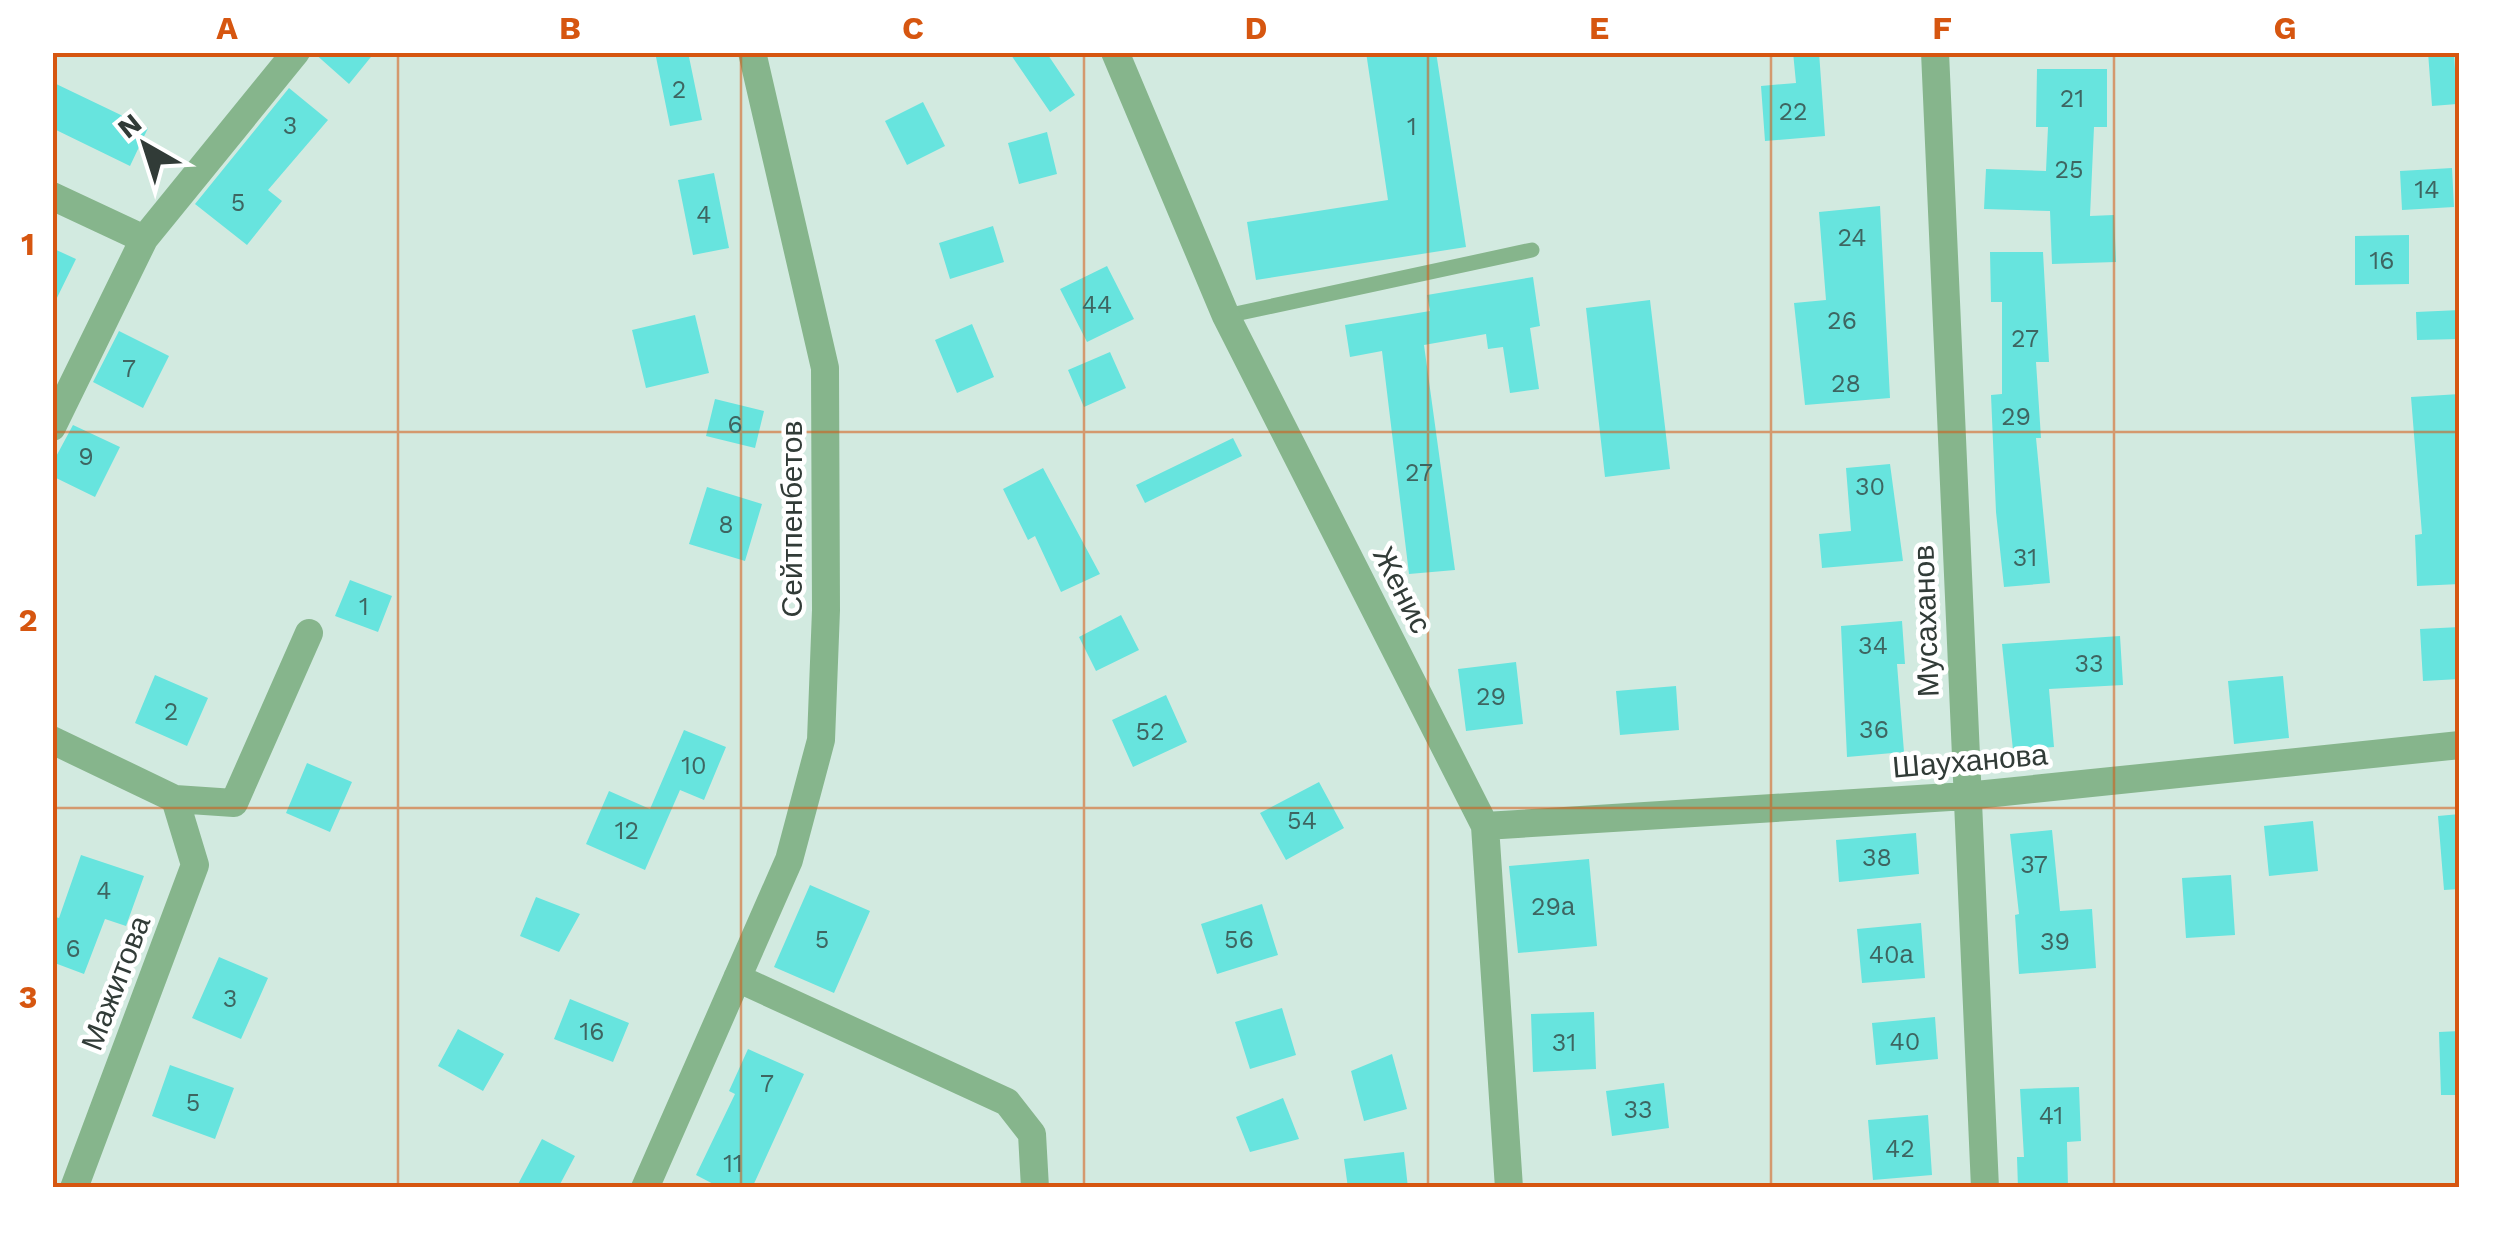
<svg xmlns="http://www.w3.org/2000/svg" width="2512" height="1240" font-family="'Work Sans',sans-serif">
<rect width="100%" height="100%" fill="#d2eae0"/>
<path fill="#67e4de" d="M 313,52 L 375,52 L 349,84 Z
M 679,52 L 688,52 L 702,120 L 670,126 L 656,57 Z
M 1009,52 L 1046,52 L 1075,95 L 1050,112 Z
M 1366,52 L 1436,52 L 1466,247 L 1256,280 L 1247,222 L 1388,200 Z
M 1793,52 L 1819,52 L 1825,136 L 1765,141 L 1761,86 L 1796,83 Z
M 2428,52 L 2454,52 L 2457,104 L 2432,106 Z
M 2037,69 L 2107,69 L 2107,127 L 2094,127 L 2090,216 L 2114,215 L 2116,262 L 2052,264 L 2050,211 L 1984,209 L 1986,169 L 2046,171 L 2048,127 L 2036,127 Z
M 52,82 L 148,128 L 130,166 L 52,128 Z
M 289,88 L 328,120 L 268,190 L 282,201 L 247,245 L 195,204 Z
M 923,102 L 945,146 L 907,165 L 885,121 Z
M 1047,132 L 1057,174 L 1019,184 L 1008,143 Z
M 2452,168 L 2454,207 L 2402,210 L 2400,171 Z
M 714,173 L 729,248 L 693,255 L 678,180 Z
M 1880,206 L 1890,398 L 1805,405 L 1794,303 L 1826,300 L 1819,212 Z
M 993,226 L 1004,262 L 950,279 L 939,243 Z
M 2409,235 L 2409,284 L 2355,285 L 2355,236 Z
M 52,248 L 76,259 L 52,308 Z
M 1990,252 L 2043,252 L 2049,362 L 2036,362 L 2041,438 L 2036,438 L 2050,583 L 2004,587 L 1996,512 L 1991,395 L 2002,394 L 2002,302 L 1991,302 Z
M 1107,266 L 1134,319 L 1087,342 L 1060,289 Z
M 1533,277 L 1540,326 L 1530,328 L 1539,389 L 1510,393 L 1503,347 L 1488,349 L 1486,334 L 1424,345 L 1455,570 L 1409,574 L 1382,351 L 1350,357 L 1345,325 L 1430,311 L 1427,295 Z
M 1650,300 L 1670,469 L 1605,477 L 1586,308 Z
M 2460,310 L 2460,339 L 2417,340 L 2416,312 Z
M 695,315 L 709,373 L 646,388 L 632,330 Z
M 972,324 L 994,377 L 957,393 L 935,340 Z
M 119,331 L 169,356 L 143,408 L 93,382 Z
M 1110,352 L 1126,388 L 1084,407 L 1068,370 Z
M 2460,394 L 2460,584 L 2417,586 L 2415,535 L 2422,534 L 2411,397 Z
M 715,399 L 764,411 L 755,448 L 706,436 Z
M 73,425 L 120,447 L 95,497 L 52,476 L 52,464 Z
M 1233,438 L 1242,456 L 1145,503 L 1136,485 Z
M 1890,464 L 1903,561 L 1822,568 L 1819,534 L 1851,531 L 1846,468 Z
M 1043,468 L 1100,574 L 1061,592 L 1035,536 L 1028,540 L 1003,489 Z
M 707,487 L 762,504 L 745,561 L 689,544 Z
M 350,580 L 392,596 L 378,632 L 335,616 Z
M 1121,615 L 1139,650 L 1096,671 L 1079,637 Z
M 1902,621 L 1905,664 L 1897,664 L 1904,752 L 1847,757 L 1841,626 Z
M 2460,627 L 2460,679 L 2423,681 L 2420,629 Z
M 2120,636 L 2123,685 L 2049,689 L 2054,747 L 2013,750 L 2002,644 Z
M 1516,662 L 1523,724 L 1466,731 L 1458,669 Z
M 155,675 L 208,698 L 187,746 L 135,723 Z
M 2283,676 L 2289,738 L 2234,744 L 2228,681 Z
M 1676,686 L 1679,730 L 1620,735 L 1616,691 Z
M 1166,695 L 1187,742 L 1133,767 L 1112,720 Z
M 684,730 L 726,747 L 704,800 L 680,790 L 645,870 L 586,844 L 609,791 L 650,809 Z
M 307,763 L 352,782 L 330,832 L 286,813 Z
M 1319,782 L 1344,828 L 1286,860 L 1260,813 Z
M 2460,814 L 2460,889 L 2444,890 L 2438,816 Z
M 2313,821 L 2318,871 L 2269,876 L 2264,826 Z
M 2052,830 L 2060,911 L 2092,909 L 2096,968 L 2019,974 L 2015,915 L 2019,914 L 2010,834 Z
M 1916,833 L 1919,874 L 1839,882 L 1836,840 Z
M 81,855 L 144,876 L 126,926 L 105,919 L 84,974 L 52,962 L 52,916 L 59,918 Z
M 1589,859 L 1597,946 L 1518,953 L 1509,866 Z
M 2231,875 L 2235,935 L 2186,938 L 2182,878 Z
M 810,885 L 870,911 L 834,993 L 774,967 Z
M 536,897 L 580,914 L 559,952 L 520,936 Z
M 1262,904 L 1278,955 L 1217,974 L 1201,924 Z
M 1921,923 L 1925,978 L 1862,983 L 1857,929 Z
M 219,957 L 268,978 L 241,1039 L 192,1018 Z
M 570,999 L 629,1023 L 613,1062 L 554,1039 Z
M 1282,1008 L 1296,1055 L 1250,1069 L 1235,1022 Z
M 1594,1012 L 1596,1069 L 1533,1072 L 1531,1014 Z
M 1935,1017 L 1938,1059 L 1876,1065 L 1872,1023 Z
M 458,1029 L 504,1054 L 483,1091 L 438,1066 Z
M 2460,1031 L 2460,1095 L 2441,1095 L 2439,1032 Z
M 748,1049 L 804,1074 L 752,1188 L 721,1188 L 696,1175 L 735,1094 L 729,1091 Z
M 1392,1054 L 1407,1109 L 1364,1121 L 1351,1071 Z
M 170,1065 L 234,1088 L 215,1139 L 152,1116 Z
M 1664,1083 L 1669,1128 L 1612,1136 L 1606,1091 Z
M 2079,1087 L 2081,1141 L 2067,1142 L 2068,1188 L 2018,1188 L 2017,1157 L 2024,1157 L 2020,1089 Z
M 1283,1098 L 1299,1139 L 1250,1152 L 1236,1117 Z
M 1928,1115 L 1932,1175 L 1873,1180 L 1868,1120 Z
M 542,1139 L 575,1156 L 558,1188 L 516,1188 Z
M 1404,1152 L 1408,1188 L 1348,1188 L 1344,1159 Z"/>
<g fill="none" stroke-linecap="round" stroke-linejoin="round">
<path stroke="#86b58c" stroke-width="15" d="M 1226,316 L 1532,250"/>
<path stroke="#86b58c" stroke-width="28" d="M 1115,52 L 1226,316 L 1485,826 L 1509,1188
M 1935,52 L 1985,1188
M 52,196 L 144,239
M 52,427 L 144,239 L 296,52
M 52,740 L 175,799 L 195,865 L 74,1188
M 175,799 L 234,803 L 309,633
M 1485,826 L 1966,796 L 2460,745
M 737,978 L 1007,1102 L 1032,1134 L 1035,1188
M 645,1188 L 789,860 L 821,740 L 826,610 L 825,368 L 752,52"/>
</g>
<path fill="none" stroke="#d65610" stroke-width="2.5" stroke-opacity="0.55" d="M 398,52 L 398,1188M 741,52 L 741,1188M 1084,52 L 1084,1188M 1428,52 L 1428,1188M 1771,52 L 1771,1188M 2114,52 L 2114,1188M 52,432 L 2460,432M 52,808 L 2460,808"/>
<g text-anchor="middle" stroke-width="9" stroke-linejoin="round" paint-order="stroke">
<g font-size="25" fill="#3e6561">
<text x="679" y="98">2</text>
<text x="2072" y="107">21</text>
<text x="1793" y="120">22</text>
<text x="290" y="134">3</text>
<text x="1412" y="135">1</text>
<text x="2069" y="178">25</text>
<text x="2427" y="198">14</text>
<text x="238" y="211">5</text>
<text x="704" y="223">4</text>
<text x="1852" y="246">24</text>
<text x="2382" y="269">16</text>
<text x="1097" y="313">44</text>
<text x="1842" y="329">26</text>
<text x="2025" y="347">27</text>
<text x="129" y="377">7</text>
<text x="1846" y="392">28</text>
<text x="2016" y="425">29</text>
<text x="735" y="433">6</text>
<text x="86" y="465">9</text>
<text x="1419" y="481">27</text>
<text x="1870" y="495">30</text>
<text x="726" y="533">8</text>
<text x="2025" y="566">31</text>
<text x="364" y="615">1</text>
<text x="1873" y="654">34</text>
<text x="2089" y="672">33</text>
<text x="1491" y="705">29</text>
<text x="171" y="720">2</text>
<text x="1874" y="738">36</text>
<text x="1150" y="740">52</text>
<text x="694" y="774">10</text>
<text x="1302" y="829">54</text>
<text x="627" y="839">12</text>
<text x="1877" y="866">38</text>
<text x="2034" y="873">37</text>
<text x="104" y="899">4</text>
<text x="1553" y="915">29а</text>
<text x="822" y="948">5</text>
<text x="1239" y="948">56</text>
<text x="2055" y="950">39</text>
<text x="73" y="957">6</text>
<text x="1891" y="963">40а</text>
<text x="230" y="1007">3</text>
<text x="592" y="1040">16</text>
<text x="1905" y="1050">40</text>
<text x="1564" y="1051">31</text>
<text x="767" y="1092">7</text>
<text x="193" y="1111">5</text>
<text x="1638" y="1118">33</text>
<text x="2051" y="1124">41</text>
<text x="1900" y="1157">42</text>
<text x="733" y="1172">11</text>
</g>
<g font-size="30" fill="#313b37" stroke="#fff">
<text transform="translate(792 519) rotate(-90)" y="10">Сейтпенбетов</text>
<text transform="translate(1402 590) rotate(63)" y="10">Женис</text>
<text transform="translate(1926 621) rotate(-92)" y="10">Мусаханов</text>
<text transform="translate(1970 761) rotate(-5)" y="10">Шауханова</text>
<text transform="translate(116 983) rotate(-69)" y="10">Мажитова</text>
</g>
</g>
<rect width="2512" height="1240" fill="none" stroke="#ffffff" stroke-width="110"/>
<g transform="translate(145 145) rotate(321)" stroke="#ffffff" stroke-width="8" paint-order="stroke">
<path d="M0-8L18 38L0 25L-18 38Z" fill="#313b37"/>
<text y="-15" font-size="28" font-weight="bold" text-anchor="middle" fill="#313b37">N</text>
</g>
<rect x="55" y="55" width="2402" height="1130" fill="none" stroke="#d65610" stroke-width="4"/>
<g font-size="32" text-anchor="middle" font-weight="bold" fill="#d65610">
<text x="227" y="39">A</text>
<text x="570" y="39">B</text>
<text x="913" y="39">C</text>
<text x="1256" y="39">D</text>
<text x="1599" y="39">E</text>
<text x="1942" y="39">F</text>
<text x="2285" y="39">G</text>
<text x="28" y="255">1</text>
<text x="28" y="631">2</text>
<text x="28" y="1008">3</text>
</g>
</svg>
